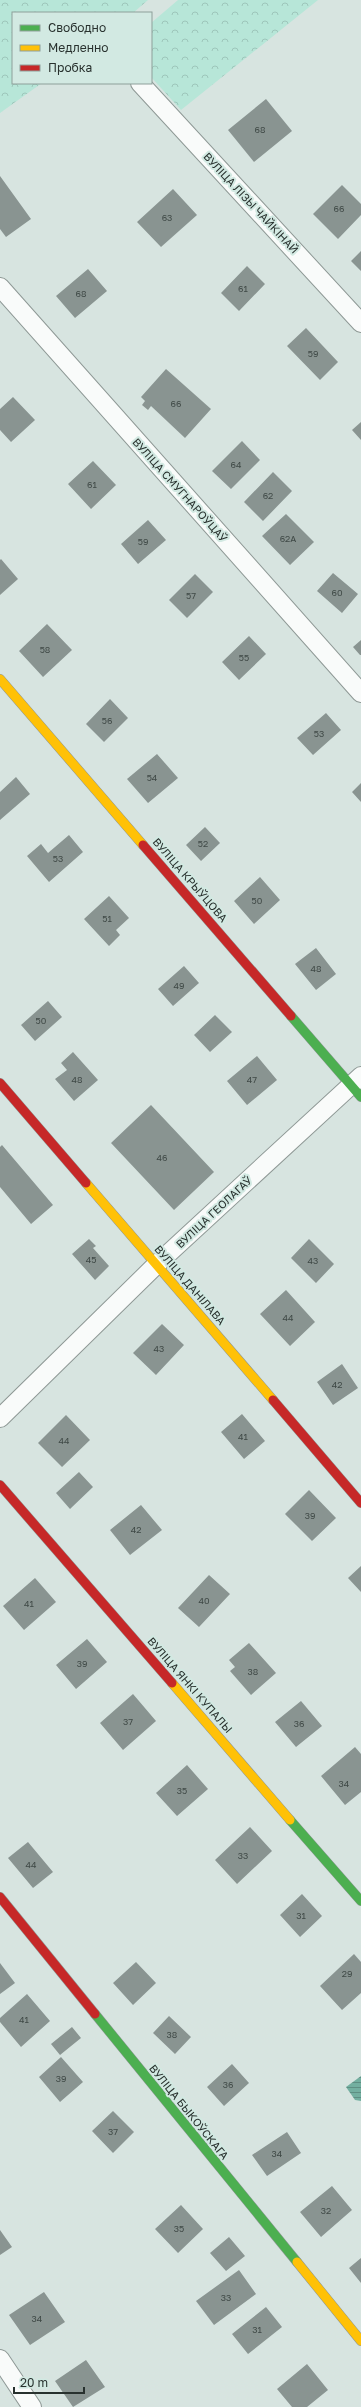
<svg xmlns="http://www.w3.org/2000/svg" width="361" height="2407" font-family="'Golos Text',sans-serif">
<defs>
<pattern id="forest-crowns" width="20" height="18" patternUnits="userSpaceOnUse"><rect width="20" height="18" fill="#b7e6d8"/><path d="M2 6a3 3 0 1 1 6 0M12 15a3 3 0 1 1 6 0" fill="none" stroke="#9dc6ba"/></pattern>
<pattern id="water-rules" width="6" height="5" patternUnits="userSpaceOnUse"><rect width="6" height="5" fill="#73afa0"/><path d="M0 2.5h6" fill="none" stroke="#5e8f83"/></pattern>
</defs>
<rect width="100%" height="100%" fill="#d7e4e0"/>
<path fill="url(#forest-crowns)" d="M 0,0 L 148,0 L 133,13 L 13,13 L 13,83 L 42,83 L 0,113 Z
M 178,0 L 318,0 L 181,110 L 151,77 L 151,23 Z"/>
<path fill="url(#water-rules)" d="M 361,2076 L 361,2101 L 355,2100 L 346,2087 Z"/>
<path fill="#899491" d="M 266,99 L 292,131 L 254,162 L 228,130 Z
M 0,176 L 31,219 L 6,237 L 0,229 Z
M 342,185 L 361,204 L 361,215 L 338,239 L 313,214 Z
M 173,189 L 197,215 L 161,247 L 137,222 Z
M 361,251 L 361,271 L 351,261 Z
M 247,266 L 265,284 L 239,311 L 221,293 Z
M 88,269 L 107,291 L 75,318 L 56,296 Z
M 306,328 L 338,362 L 320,380 L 287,346 Z
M 166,369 L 211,409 L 185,438 L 151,406 L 148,410 L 142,405 L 145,401 L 141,397 Z
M 13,397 L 35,420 L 11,442 L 0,430 L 0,409 Z
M 361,422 L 361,440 L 352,430 Z
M 242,441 L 260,460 L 231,489 L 212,471 Z
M 93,461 L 116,485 L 91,509 L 68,484 Z
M 273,472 L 292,491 L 263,521 L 244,502 Z
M 286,514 L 314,542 L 290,565 L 262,536 Z
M 148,520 L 166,540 L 138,564 L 121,544 Z
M 1,559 L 18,579 L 0,595 L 0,560 Z
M 333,573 L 358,594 L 342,613 L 317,591 Z
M 195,574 L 213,592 L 187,618 L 169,600 Z
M 47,624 L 72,650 L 43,677 L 19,651 Z
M 249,636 L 266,654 L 239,680 L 222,662 Z
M 361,640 L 361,655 L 360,655 L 353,647 Z
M 110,699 L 128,718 L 104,742 L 86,724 Z
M 326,713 L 341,730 L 313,755 L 297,738 Z
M 157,754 L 178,778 L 148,803 L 127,779 Z
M 16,777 L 30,794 L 0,820 L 0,792 Z
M 361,783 L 361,802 L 352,792 Z
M 205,827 L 220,843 L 201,861 L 186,845 Z
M 69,835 L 83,852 L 49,882 L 27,856 L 41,844 L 48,853 Z
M 260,877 L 280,900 L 254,924 L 234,901 Z
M 109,896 L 129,918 L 116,930 L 120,935 L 109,946 L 84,919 Z
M 316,948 L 336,974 L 316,990 L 295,964 Z
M 184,966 L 199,983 L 173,1006 L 158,989 Z
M 48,1001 L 62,1017 L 35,1041 L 21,1025 Z
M 215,1015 L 232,1032 L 210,1052 L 194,1035 Z
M 73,1052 L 98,1080 L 74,1101 L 55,1079 L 67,1070 L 61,1063 Z
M 257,1056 L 277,1080 L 247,1105 L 227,1081 Z
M 151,1105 L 214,1172 L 174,1210 L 111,1143 Z
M 2,1145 L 53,1205 L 31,1224 L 0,1187 L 0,1147 Z
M 89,1239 L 96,1246 L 93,1248 L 109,1266 L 95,1280 L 72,1254 Z
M 309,1239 L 334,1264 L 316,1283 L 291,1258 Z
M 286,1290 L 315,1322 L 290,1346 L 260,1314 Z
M 162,1324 L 184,1345 L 156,1375 L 133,1353 Z
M 342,1364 L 358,1388 L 333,1405 L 317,1382 Z
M 242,1414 L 265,1441 L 244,1459 L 221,1432 Z
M 66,1415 L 90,1440 L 62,1467 L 38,1443 Z
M 79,1472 L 93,1487 L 70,1509 L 56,1493 Z
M 309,1490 L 336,1518 L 312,1541 L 285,1514 Z
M 141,1505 L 162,1530 L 130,1555 L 110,1530 Z
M 361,1566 L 361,1592 L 348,1578 Z
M 209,1575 L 230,1594 L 199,1627 L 178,1608 Z
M 35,1578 L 56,1602 L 24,1630 L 3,1606 Z
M 87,1639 L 107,1662 L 76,1689 L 56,1665 Z
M 249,1643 L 276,1673 L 251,1695 L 230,1671 L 235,1667 L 229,1660 Z
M 133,1694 L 156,1721 L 123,1750 L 100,1723 Z
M 301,1701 L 322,1726 L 296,1747 L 275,1722 Z
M 355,1747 L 361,1754 L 361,1792 L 345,1805 L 321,1776 Z
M 187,1765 L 208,1789 L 177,1816 L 156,1793 Z
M 250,1827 L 272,1851 L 237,1884 L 215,1860 Z
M 28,1842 L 53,1872 L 33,1888 L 8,1858 Z
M 302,1894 L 322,1916 L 300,1937 L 280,1915 Z
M 354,1954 L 361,1962 L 361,1993 L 342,2010 L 320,1986 Z
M 136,1962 L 156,1983 L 133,2005 L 113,1983 Z
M 0,1963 L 15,1983 L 0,1994 Z
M 27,1994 L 50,2021 L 21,2047 L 0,2022 L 0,2018 Z
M 169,2016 L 191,2037 L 175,2054 L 153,2033 Z
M 72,2027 L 81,2038 L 60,2055 L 51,2044 Z
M 61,2057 L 83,2082 L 60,2102 L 39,2077 Z
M 232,2064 L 249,2083 L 224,2106 L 207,2087 Z
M 113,2111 L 134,2132 L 113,2153 L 92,2131 Z
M 287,2132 L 301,2153 L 267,2176 L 252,2155 Z
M 332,2186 L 352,2210 L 321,2237 L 300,2212 Z
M 181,2205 L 203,2229 L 178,2253 L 155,2229 Z
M 0,2230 L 12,2247 L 0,2255 Z
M 229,2237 L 245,2256 L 226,2271 L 210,2253 Z
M 361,2258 L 361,2283 L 349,2268 Z
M 239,2270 L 256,2294 L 214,2325 L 196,2301 Z
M 44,2292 L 65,2322 L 30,2345 L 9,2315 Z
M 266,2307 L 282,2327 L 248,2354 L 232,2334 Z
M 86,2360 L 105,2387 L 73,2407 L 55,2381 Z
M 307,2364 L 328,2390 L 307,2407 L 292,2407 L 277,2389 Z"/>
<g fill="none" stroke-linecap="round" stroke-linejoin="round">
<defs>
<path id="street" d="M 140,83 L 361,323
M 0,287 L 361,693
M 0,1418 L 157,1264 L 361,1076
M 0,2359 L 32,2407"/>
<path id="fast" d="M 291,1016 L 361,1097
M 290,1820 L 361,1901
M 95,2014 L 297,2262"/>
<path id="slow" d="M 0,679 L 143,845
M 86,1183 L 273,1400
M 172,1683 L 290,1820
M 297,2262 L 361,2341"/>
<path id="jam" d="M 143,845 L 291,1016
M 0,1083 L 86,1183
M 273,1400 L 361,1503
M 0,1485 L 172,1683
M 0,1897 L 95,2014"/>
</defs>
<use href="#street" stroke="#8e9895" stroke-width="20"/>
<use href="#fast" stroke="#8e9895" stroke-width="10"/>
<use href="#slow" stroke="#8e9895" stroke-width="10"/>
<use href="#jam" stroke="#8e9895" stroke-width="10"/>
<use href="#street" stroke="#f9fbfa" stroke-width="18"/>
<use href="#fast" stroke="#4caf50" stroke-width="9"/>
<use href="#slow" stroke="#ffc107" stroke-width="9"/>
<use href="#jam" stroke="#c62828" stroke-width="9"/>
</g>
<g text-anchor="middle" stroke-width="4" stroke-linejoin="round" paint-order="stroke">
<g font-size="9" fill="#404a47">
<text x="260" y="133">68</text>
<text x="339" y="212">66</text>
<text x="167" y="221">63</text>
<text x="243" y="292">61</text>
<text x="81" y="297">68</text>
<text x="313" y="357">59</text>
<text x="176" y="407">66</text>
<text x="236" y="468">64</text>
<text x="92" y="488">61</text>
<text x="268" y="499">62</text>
<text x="288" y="542">62А</text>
<text x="143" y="545">59</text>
<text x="337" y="596">60</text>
<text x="191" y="599">57</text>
<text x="45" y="653">58</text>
<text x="244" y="661">55</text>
<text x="107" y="724">56</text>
<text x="319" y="737">53</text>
<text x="152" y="781">54</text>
<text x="203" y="847">52</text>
<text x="58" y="862">53</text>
<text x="257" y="904">50</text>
<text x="107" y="922">51</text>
<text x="316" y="972">48</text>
<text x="179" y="989">49</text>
<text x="41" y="1024">50</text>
<text x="77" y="1083">48</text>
<text x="252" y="1083">47</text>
<text x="162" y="1161">46</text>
<text x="91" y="1263">45</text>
<text x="313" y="1264">43</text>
<text x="288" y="1321">44</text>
<text x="159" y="1352">43</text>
<text x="337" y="1388">42</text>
<text x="243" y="1440">41</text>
<text x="64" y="1444">44</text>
<text x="310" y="1519">39</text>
<text x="136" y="1533">42</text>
<text x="204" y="1604">40</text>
<text x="29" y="1607">41</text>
<text x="82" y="1667">39</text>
<text x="253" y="1675">38</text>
<text x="128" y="1725">37</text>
<text x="299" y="1727">36</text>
<text x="344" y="1787">34</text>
<text x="182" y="1794">35</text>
<text x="243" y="1859">33</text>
<text x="31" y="1868">44</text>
<text x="301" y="1919">31</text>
<text x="347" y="1977">29</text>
<text x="24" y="2023">41</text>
<text x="172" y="2038">38</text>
<text x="61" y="2082">39</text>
<text x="228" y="2088">36</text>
<text x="113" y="2135">37</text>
<text x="277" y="2157">34</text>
<text x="326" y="2214">32</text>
<text x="179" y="2232">35</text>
<text x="226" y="2301">33</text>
<text x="37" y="2322">34</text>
<text x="257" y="2333">31</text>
</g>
<g font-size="11" fill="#28312e" stroke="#d2e9e2">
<text transform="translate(251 203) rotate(47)" y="4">ВУЛІЦА ЛІЗЫ ЧАЙКІНАЙ</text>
<text transform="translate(180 490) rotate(48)" y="4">ВУЛІЦА СМУГНАРОЎЦАЎ</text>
<text transform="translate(190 880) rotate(49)" y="4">ВУЛІЦА КРЫЎЦОВА</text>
<text transform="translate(214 1212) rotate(-43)" y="4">ВУЛІЦА ГЕОЛАГАЎ</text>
<text transform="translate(190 1285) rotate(49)" y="4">ВУЛІЦА ДАНІЛАВА</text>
<text transform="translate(190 1685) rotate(49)" y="4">ВУЛІЦА ЯНКІ КУПАЛЫ</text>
<text transform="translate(189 2112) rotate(51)" y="4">ВУЛІЦА БЫКОЎСКАГА</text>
</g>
</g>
<rect x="12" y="12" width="140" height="72" fill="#d2e9e2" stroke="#8e9f9a"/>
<rect x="20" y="25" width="20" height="6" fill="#4caf50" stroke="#8e9f9a"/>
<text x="48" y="32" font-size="12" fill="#28312e">Свободно</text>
<rect x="20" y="45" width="20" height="6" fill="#ffc107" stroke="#8e9f9a"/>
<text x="48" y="52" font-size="12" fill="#28312e">Медленно</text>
<rect x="20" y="65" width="20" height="6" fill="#c62828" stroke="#8e9f9a"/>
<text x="48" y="72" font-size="12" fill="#28312e">Пробка</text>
<path d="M14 2387v6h70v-6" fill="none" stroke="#28312e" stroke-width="2"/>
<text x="20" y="2387" font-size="12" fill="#28312e" stroke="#d2e9e2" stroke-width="3" paint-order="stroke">20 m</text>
</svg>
